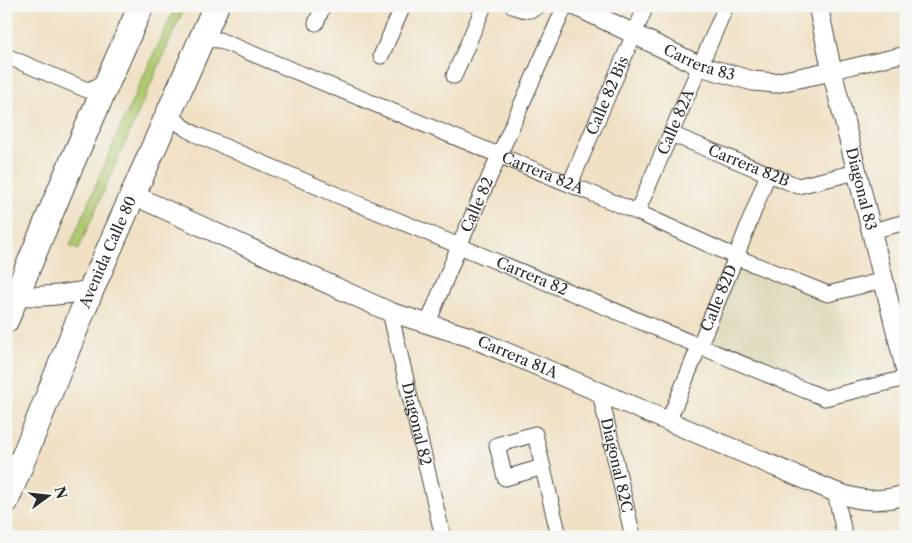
<svg xmlns="http://www.w3.org/2000/svg" width="912" height="543" font-family="'Libre Caslon Text',serif">
<rect width="100%" height="100%" fill="#f6f6f2"/>
<filter id="ink" filterUnits="userSpaceOnUse"><feTurbulence type="fractalNoise" baseFrequency=".02" numOctaves="2"/><feDisplacementMap in="SourceGraphic" scale="10" xChannelSelector="R" yChannelSelector="G"/><feConvolveMatrix kernelMatrix="1 2 1 2 8 2 1 2 1" color-interpolation-filters="sRGB"/></filter>
<filter id="wash" filterUnits="userSpaceOnUse"><feTurbulence type="fractalNoise" baseFrequency=".0096" numOctaves="4" result="noise"/><feDisplacementMap in="SourceGraphic" scale="20" xChannelSelector="R" yChannelSelector="G"/><feGaussianBlur stdDeviation="1.12" result="paint"/><feColorMatrix in="noise" values="0 0 0 0 0 0 0 0 0 0 0 0 0 0 0 0 0 1.4 0 .05"/><feComposite in="paint" operator="in"/></filter>
<g filter="url(#wash)">
<rect width="100%" height="100%" fill="#f0e1c4"/>
<path fill="#ded8b7" d="M 738,263 L 826,302 L 838,301 L 855,376 L 820,383 L 710,340 Z"/>
<path fill="#aec96f" stroke="#6c7a4d" d="M 176,6 L 185,6 L 78,250 L 70,246 L 125,117 Z"/>
</g>
<g filter="url(#ink)">
<g fill="none" stroke-linecap="round" stroke-linejoin="round">
<defs>
<g id="minor">
<path d="M 513,6 C 524,10 529,13 538,6"/>
<path d="M 316,23 L 323,6"/>
<path id="s1" d="M 201,39 L 219,40 L 637,212 L 736,257 L 828,294 L 884,280"/>
<path d="M 6,56 L 87,90 L 107,83"/>
<path d="M 381,56 L 403,6"/>
<path d="M 832,71 L 906,54"/>
<path d="M 454,76 L 484,6"/>
<path id="s2" d="M 169,112 L 181,125 L 195,134 L 337,195 L 807,391 L 825,398 L 906,378"/>
<path id="s3" d="M 671,134 L 798,186 L 857,172"/>
<path id="s4" d="M 570,184 L 646,6"/>
<path id="s5" d="M 637,212 L 726,6"/>
<path d="M 872,231 L 906,222"/>
<path id="s6" d="M 390,312 L 443,537"/>
<path id="s7" d="M 428,323 L 459,246 L 565,6"/>
<path id="s8" d="M 600,393 L 633,537"/>
<path id="s9" d="M 668,422 L 736,257 L 768,174"/>
<path d="M 543,467 L 505,478 L 497,445 L 535,434 L 557,528 L 559,537"/>
<path d="M 835,492 L 845,537"/>
</g>
<g id="tertiary">
<path id="s10" d="M 576,6 L 700,66 L 753,81 L 775,83 L 832,71"/>
<path id="s11" d="M 818,6 L 832,71 L 906,371"/>
<path id="s12" d="M 133,195 L 390,312 L 470,337 L 835,492 C 863,502 877,502 906,495"/>
<path d="M 6,291 C 32,301 65,294 91,290"/>
</g>
<g id="trunk">
<path d="M 6,320 L 66,176 L 141,6"/>
<path id="s13" d="M 6,501 L 91,290 L 216,6"/>
</g>
</defs>
<use href="#minor" stroke="#494642" stroke-width="17"/>
<use href="#tertiary" stroke="#494642" stroke-width="21"/>
<use href="#trunk" stroke="#494642" stroke-width="27"/>
<use href="#minor" stroke="#fff" stroke-width="15"/>
<use href="#tertiary" stroke="#fff" stroke-width="19"/>
<use href="#trunk" stroke="#fff" stroke-width="25"/>
</g>
</g>
<g text-anchor="middle" stroke-width="5" stroke-linejoin="round" paint-order="stroke">
<g font-size="15" fill="#2b2b2b" stroke="#f6f6f2">
<text dy="5" stroke="none"><textPath href="#s10" startOffset="136">Carrera 83</textPath></text>
<text dy="5" stroke="none"><textPath href="#s4" startOffset="96">Calle 82 Bis</textPath></text>
<text dy="5" stroke="none"><textPath href="#s5" startOffset="98">Calle 82A</textPath></text>
<text dy="5" stroke="none"><textPath href="#s3" startOffset="84">Carrera 82B</textPath></text>
<text dy="5" stroke="none"><textPath href="#s1" startOffset="368">Carrera 82A</textPath></text>
<text dy="5" stroke="none"><textPath href="#s11" startOffset="188">Diagonal 83</textPath></text>
<text dy="5" stroke="none"><textPath href="#s7" startOffset="128">Calle 82</textPath></text>
<text dy="5" stroke="none"><textPath href="#s13" startOffset="269">Avenida Calle 80</textPath></text>
<text dy="5" stroke="none"><textPath href="#s2" startOffset="400">Carrera 82</textPath></text>
<text dy="5" stroke="none"><textPath href="#s9" startOffset="134">Calle 82D</textPath></text>
<text dy="5" stroke="none"><textPath href="#s12" startOffset="418">Carrera 81A</textPath></text>
<text dy="5" stroke="none"><textPath href="#s6" startOffset="115">Diagonal 82</textPath></text>
<text dy="5" stroke="none"><textPath href="#s8" startOffset="74">Diagonal 82C</textPath></text>
</g>
</g>
<rect width="912" height="543" fill="none" stroke="#f6f6f2" stroke-width="25"/>
<g transform="translate(48 496) rotate(75)" stroke="#f6f6f2" stroke-width="4" paint-order="stroke">
<path d="M0-4L9 19L0 12L-9 19Z" fill="#2b2b2b"/>
<text y="-8" font-size="14" font-weight="bold" text-anchor="middle" fill="#2b2b2b">N</text>
</g>
</svg>
